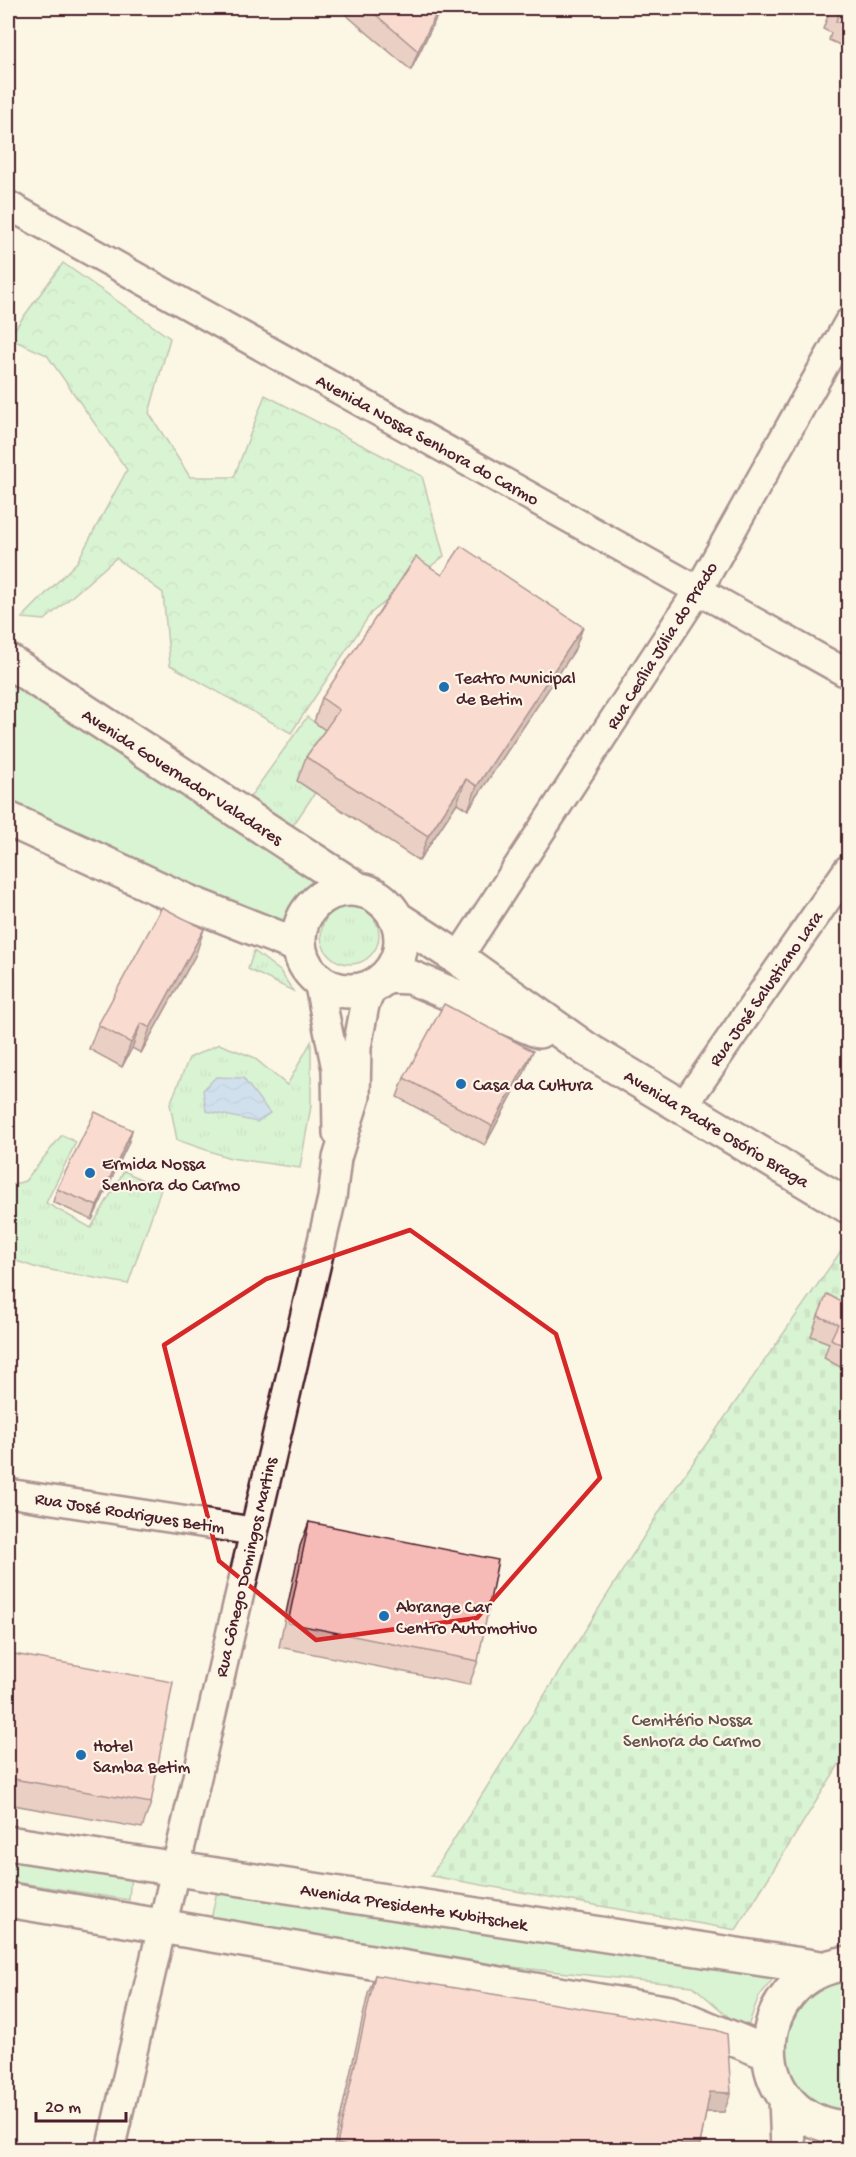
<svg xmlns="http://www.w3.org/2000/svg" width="856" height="2157" font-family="'Gochi Hand',sans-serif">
<defs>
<pattern id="grass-tufts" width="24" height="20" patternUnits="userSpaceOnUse" patternTransform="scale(1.5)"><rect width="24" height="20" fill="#aff1bb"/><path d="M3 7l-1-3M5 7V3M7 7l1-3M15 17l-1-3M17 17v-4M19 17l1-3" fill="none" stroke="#98cea1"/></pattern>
<pattern id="forest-crowns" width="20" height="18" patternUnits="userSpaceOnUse" patternTransform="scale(1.5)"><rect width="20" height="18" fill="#aff1bb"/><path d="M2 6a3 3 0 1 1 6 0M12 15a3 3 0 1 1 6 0" fill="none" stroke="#98cea1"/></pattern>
<pattern id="cemetery-stones" width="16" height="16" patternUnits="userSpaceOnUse" patternTransform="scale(1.5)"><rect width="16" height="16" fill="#aff1bb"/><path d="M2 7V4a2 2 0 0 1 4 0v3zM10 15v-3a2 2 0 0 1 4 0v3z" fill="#98cea1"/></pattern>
<pattern id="water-waves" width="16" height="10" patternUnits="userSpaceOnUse" patternTransform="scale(1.5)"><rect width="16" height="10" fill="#9bc7f5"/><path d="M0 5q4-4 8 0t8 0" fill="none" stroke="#87aad2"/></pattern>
</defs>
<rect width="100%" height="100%" fill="#fcf5e5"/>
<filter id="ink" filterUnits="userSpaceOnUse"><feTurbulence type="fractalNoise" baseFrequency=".0167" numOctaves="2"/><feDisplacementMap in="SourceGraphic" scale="12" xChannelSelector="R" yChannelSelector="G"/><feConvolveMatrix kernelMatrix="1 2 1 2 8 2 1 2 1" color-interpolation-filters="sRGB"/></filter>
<g filter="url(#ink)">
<path fill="url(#grass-tufts)" stroke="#7c8873" stroke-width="1.5" d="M 307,717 L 331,734 L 298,781 L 315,793 L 292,827 L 250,797 Z
M321 935a29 29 0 1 1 58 0a29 29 0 1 1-58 0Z
M 254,951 L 280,971 L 293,991 L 248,969 Z
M 311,1042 L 311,1106 L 300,1168 L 230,1158 L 177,1140 L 170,1104 L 189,1058 L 219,1044 L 253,1057 L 287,1085 Z
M 62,1135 L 76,1142 L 46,1203 L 91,1228 L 124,1171 L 161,1189 L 128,1284 L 34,1267 L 8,1258 L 8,1186 L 25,1181 Z"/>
<path fill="url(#forest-crowns)" stroke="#7c8873" stroke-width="1.5" d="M 63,263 L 170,338 L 149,413 L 190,477 L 234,477 L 265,395 L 422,476 L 444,556 L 371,613 L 291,733 L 170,665 L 163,593 L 116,558 L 45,620 L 22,618 L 77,562 L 127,470 L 47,355 L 8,338 Z"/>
<path fill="url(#cemetery-stones)" stroke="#7c8873" stroke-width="1.5" d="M 841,1251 L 848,1255 L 848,1750 L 736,1930 L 431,1876 L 663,1506 Z"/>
<path fill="#aff1bb" stroke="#7c8873" stroke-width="1.5" d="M 8,666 L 329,882 C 305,893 290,906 284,932 L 8,815 Z
M 8,1841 L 132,1858 L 129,1900 L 8,1881 Z
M 222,1866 L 782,1967 L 758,1998 L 746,2032 L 693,1986 L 502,1966 L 211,1920 Z
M 837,1980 L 848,1980 L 848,2113 L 821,2111 L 786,2082 L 784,2016 L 798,1998 Z"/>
<path fill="url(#water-waves)" stroke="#7b84a4" stroke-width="1.5" d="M 216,1077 L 243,1078 L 270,1113 L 257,1122 L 206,1111 L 203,1090 Z"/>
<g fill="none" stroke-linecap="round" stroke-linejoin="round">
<defs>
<path id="street" d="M 8,205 L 848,674
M 458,958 L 699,589 L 848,323
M 318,981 L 336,1069 L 337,1133
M 682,1108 L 848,869
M 8,1493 L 252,1531
M 110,2150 L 332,1198 L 337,1158 L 356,1097 L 357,1047 L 365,1005 L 374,985"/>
<path id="secondary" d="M 8,661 L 359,890
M 8,819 L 188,902 L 299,946
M299 940a51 51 0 1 1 102 0a51 51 0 1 1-102 0Z
M 395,917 L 458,958 L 586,1049 L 848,1206
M 388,976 L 410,977 L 539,1031
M 8,1843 L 821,1968
M 8,1900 L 670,2013 L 768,2053
M 848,1963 C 743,1976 743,2123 848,2128
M 786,2098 L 788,2150"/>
</defs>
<use href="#street" stroke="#4a1f2b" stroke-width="32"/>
<use href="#secondary" stroke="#4a1f2b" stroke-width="38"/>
<use href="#street" stroke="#fcf5e5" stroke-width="27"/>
<use href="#secondary" stroke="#fcf5e5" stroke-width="33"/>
</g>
<path fill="#d4a19d" stroke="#4a1f2b" stroke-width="1.5" d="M 338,8 L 441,8 L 411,70 Z
M 831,8 L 849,8 L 849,49 L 829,40 L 831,33 L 823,29 Z
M 442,575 L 583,627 L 574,651 L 468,810 L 457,803 L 419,861 L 297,781 L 306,757 L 325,730 L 314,722 L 322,698 Z
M 196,954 L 141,1053 L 132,1048 L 122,1067 L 89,1049 L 98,1025 Z
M 525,1071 L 485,1145 L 397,1097 L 404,1078 Z
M 132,1130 L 128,1144 L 92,1220 L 53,1202 L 57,1189 Z
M 849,1287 L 849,1372 L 824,1358 L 829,1343 L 811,1336 L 818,1316 L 845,1304 Z
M 309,1522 L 478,1661 L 469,1685 L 279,1647 L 300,1546 Z
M 8,1653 L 151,1803 L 142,1828 L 8,1804 Z
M 375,1975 L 724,2112 L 706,2112 L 699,2150 L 333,2150 L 368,1994 Z"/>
<path fill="#ad8380" stroke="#4a1f2b" stroke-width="1.5" d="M 439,8 L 441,8 L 411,70 L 418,51 Z
M 583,627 L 574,651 L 468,810 L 477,786 Z
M 466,779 L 457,803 L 419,861 L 428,836 Z
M 204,929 L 196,954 L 141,1053 L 150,1028 Z
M 141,1023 L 132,1048 L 122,1067 L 131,1043 Z
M 533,1051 L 525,1071 L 485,1145 L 492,1126 Z
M 132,1130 L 128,1144 L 92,1220 L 97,1206 Z
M 710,2092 L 731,2093 L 724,2112 L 703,2112 Z
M 681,2144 L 700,2144 L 699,2150 L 679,2150 Z"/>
<path fill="#f7bbb7" stroke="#4a1f2b" stroke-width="1.5" d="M 368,8 L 439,8 L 418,51 Z
M 831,8 L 849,8 L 849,26 L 836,21 L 839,14 L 830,10 Z
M 461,546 L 583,627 L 477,786 L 466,779 L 428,836 L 306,757 L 339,710 L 322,698 L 416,557 L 442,575 Z
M 162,907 L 204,929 L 150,1028 L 141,1023 L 131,1043 L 98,1025 Z
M 444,1004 L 533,1051 L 492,1126 L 404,1078 Z
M 95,1112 L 132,1130 L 97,1206 L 57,1189 Z
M 827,1294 L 849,1306 L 849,1349 L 831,1339 L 838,1324 L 818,1316 Z
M 309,1522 L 498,1560 L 478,1661 L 288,1623 Z
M 8,1653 L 173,1682 L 151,1803 L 8,1778 Z
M 375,1975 L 716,2030 L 727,2034 L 731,2093 L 710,2092 L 700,2144 L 681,2144 L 680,2150 L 365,2150 L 337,2144 Z"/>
</g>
<path d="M0 0H856V2157H0ZM 410,1230 L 556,1334 L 600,1478 L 477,1618 L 316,1640 L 219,1561 L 164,1345 L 266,1279 Z" fill="#fcf5e5" fill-opacity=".55" fill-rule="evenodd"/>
<path fill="none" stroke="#d62828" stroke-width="4.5" stroke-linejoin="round" d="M 410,1230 L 556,1334 L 600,1478 L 477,1618 L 316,1640 L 219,1561 L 164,1345 L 266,1279 Z"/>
<g fill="#1f6fb2" stroke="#fcf5e5" stroke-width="2">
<circle cx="444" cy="687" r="6"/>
<circle cx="461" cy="1084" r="6"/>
<circle cx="90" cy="1173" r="6"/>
<circle cx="384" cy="1616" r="6"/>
<circle cx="81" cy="1755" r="6"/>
</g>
<g text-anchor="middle" stroke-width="4.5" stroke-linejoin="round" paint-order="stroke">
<g font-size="18" fill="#4a1f2b" stroke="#fcf5e5">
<text transform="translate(428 439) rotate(29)" y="6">Avenida Nossa Senhora do Carmo</text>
<text transform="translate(661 645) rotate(-58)" y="6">Rua Cecília Júlia do Prado</text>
<text transform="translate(183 776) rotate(33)" y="6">Avenida Governador Valadares</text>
<text transform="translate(765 988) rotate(-55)" y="6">Rua José Salustiano Lara</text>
<text transform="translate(717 1128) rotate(31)" y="6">Avenida Padre Osório Braga</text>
<text transform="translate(130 1512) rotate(9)" y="6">Rua José Rodrigues Betim</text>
<text transform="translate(245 1567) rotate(-77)" y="6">Rua Cônego Domingos Martins</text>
<text transform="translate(414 1906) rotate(9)" y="6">Avenida Presidente Kubitschek</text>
</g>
<g font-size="18" fill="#4a1f2b" stroke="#fcf5e5" text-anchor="start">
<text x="456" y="683">Teatro Municipal<tspan x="456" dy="21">de Betim</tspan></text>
<text x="473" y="1090">Casa da Cultura</text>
<text x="102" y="1169">Ermida Nossa<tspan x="102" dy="21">Senhora do Carmo</tspan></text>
<text x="396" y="1612">Abrange Car<tspan x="396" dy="21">Centro Automotivo</tspan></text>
<text x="93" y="1751">Hotel<tspan x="93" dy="21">Samba Betim</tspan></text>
</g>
<g font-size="18" fill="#63544f" stroke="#fcf5e5">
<text x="692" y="1725">Cemitério Nossa<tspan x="692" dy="21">Senhora do Carmo</tspan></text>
</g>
</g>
<rect width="856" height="2157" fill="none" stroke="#fcf5e5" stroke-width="30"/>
<rect x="15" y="15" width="826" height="2127" fill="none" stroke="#4a1f2b" stroke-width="2" filter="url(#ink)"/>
<path d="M36 2112v9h90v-9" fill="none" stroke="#4a1f2b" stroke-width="3"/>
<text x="45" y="2112" font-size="18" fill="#4a1f2b" stroke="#fcf5e5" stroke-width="4.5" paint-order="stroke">20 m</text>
</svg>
